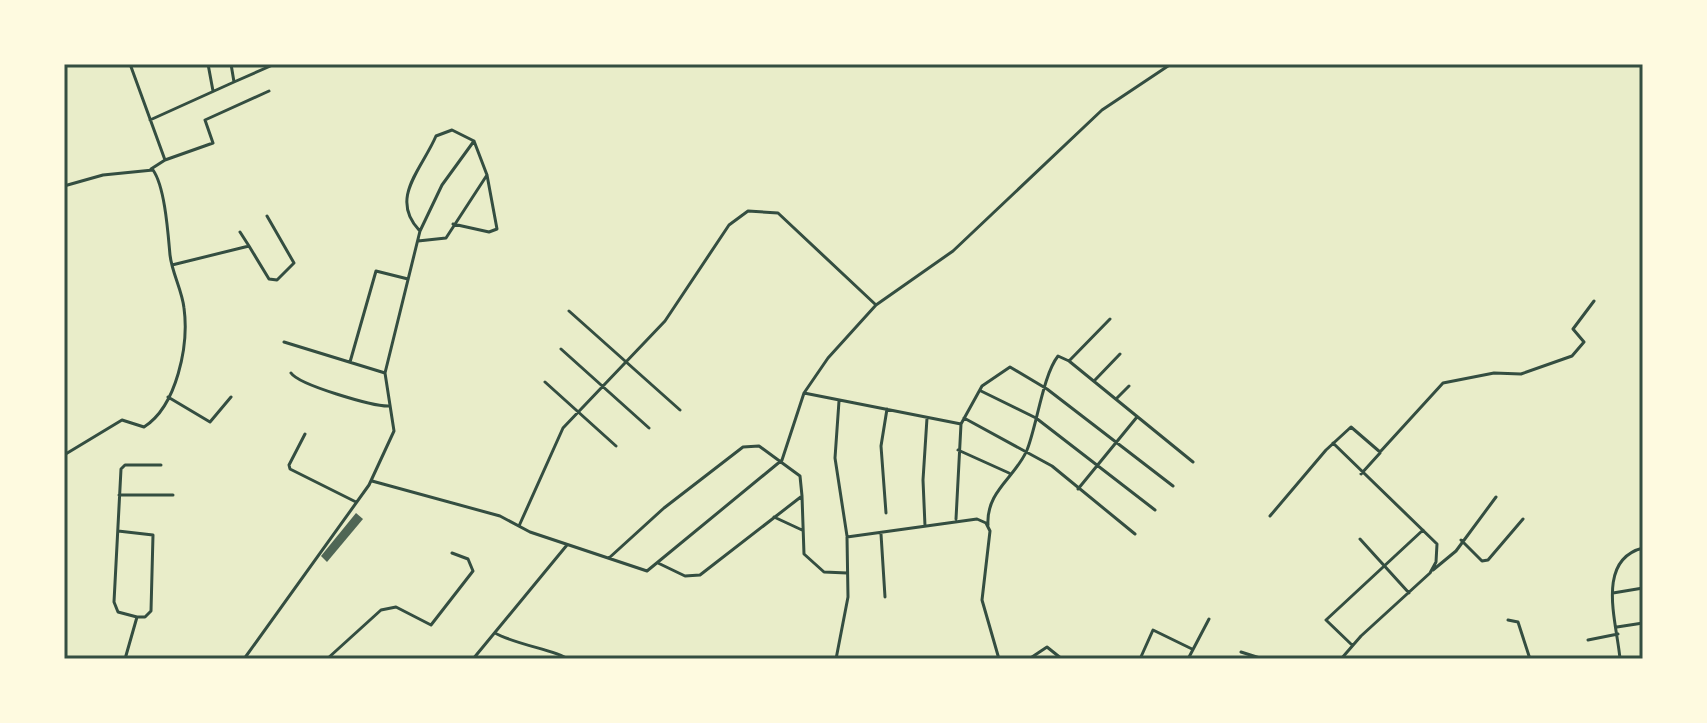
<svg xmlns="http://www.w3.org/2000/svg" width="1707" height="723" font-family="'DejaVu Sans',sans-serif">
<rect width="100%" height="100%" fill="#e9edc9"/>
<path fill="#4f6655" d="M 356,513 L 363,519 L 327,562 L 321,556 Z"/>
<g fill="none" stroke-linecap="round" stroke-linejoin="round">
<path stroke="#344e41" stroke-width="3" d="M 130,64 L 165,160
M 208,64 L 213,91
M 234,82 L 275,64
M 150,120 L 234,82 L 231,64
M 151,169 L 165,160 L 213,143 L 205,120 L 269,91
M 64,186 L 103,175 L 153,170 C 165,187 168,233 170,255 C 172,273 182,290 184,308 C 189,345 177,406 144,427 L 122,420 L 64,455
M 419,230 C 389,198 422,169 436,136 L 452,130 L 474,141
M 240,232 L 249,246
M 418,241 L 446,238 L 487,175
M 172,265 L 249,246 L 269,279 L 277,280 L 294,263 L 267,216
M 569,311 L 680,410
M 284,342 L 385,373
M 561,349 L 649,428
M 1069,361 L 1110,319
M 350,362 L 376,271 L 408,279
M 291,373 C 299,385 372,406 388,406
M 1095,380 L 1120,354
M 545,382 L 616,446
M 981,391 L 1036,418 L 1155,510
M 168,397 L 210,422 L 231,397
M 1116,399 L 1129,386
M 839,401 L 835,458 L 847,536
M 964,418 L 1052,466 L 1135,534
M 961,424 L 982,386 L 1010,367 L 1047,389 L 1173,486
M 305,434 L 289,465 L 290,469 L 356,502
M 1333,443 L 1437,544 L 1436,562 L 1430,573 L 1361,636 L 1341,659
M 958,450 L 1009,473
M 1361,474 L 1380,453
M 372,481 L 500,516 L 530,532 L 647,571 L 782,460 L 804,393
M 1078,489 L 1137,417
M 119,495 L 173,495
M 802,496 L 804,554 L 824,572 L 847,573
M 886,513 L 881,446 L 887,409
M 1270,516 L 1326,450 L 1351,427 L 1380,452 L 1443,383 L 1494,373 L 1521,374 L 1572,356 L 1584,342 L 1573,329 L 1594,301
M 774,517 L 802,530
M 956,519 L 961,424 L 804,393 L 828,358 L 876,305 L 953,251 L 1102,110 L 1171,64
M 988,525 C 986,491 1015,478 1027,450 C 1037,425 1043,375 1058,356 L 1069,361 L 1193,462
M 519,526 L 563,428 L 665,321 L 729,225 L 748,211 L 778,213 L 876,305
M 925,526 L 923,480 L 927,418
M 118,531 L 153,535 L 151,611 L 145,617 L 137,617
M 881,534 L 885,597
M 1360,539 L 1409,593
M 1461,540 L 1482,561 L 1488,560 L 1523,519
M 609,558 L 664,508 L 743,447 L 759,446 L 800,476 L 802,496 L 700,575 L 685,576 L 658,563
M 1433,570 L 1456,551 L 1496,497
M 1613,593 L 1643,588
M 1508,620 L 1518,622 L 1530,659
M 1617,627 L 1643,623
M 495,633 C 516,645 556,650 568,659
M 1588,640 L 1618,634
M 1352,645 L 1326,620 L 1423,530
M 1241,652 L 1263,659
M 125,659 L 137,617 L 118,612 L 114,602 L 121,469 L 125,465 L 161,465
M 244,659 L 369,485 L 394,431 L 385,373 L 420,231 L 442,185 L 474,141 L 487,175 L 497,229 L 489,232 L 453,224
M 327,659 L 381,610 L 396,607 L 431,625 L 473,571 L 468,559 L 452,553
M 473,659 L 567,545
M 836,659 L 848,597 L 847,537 L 977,519 L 986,523 L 990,531 L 982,600 L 999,659
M 1029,659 L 1047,647 L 1062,659
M 1140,659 L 1153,630 L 1192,649
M 1188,659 L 1209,619
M 1620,659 C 1617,623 1595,560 1643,548"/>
</g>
<rect width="1707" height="723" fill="none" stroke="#fefae0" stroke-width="132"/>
<rect x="66" y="66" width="1575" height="591" fill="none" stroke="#344e41" stroke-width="3"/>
</svg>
